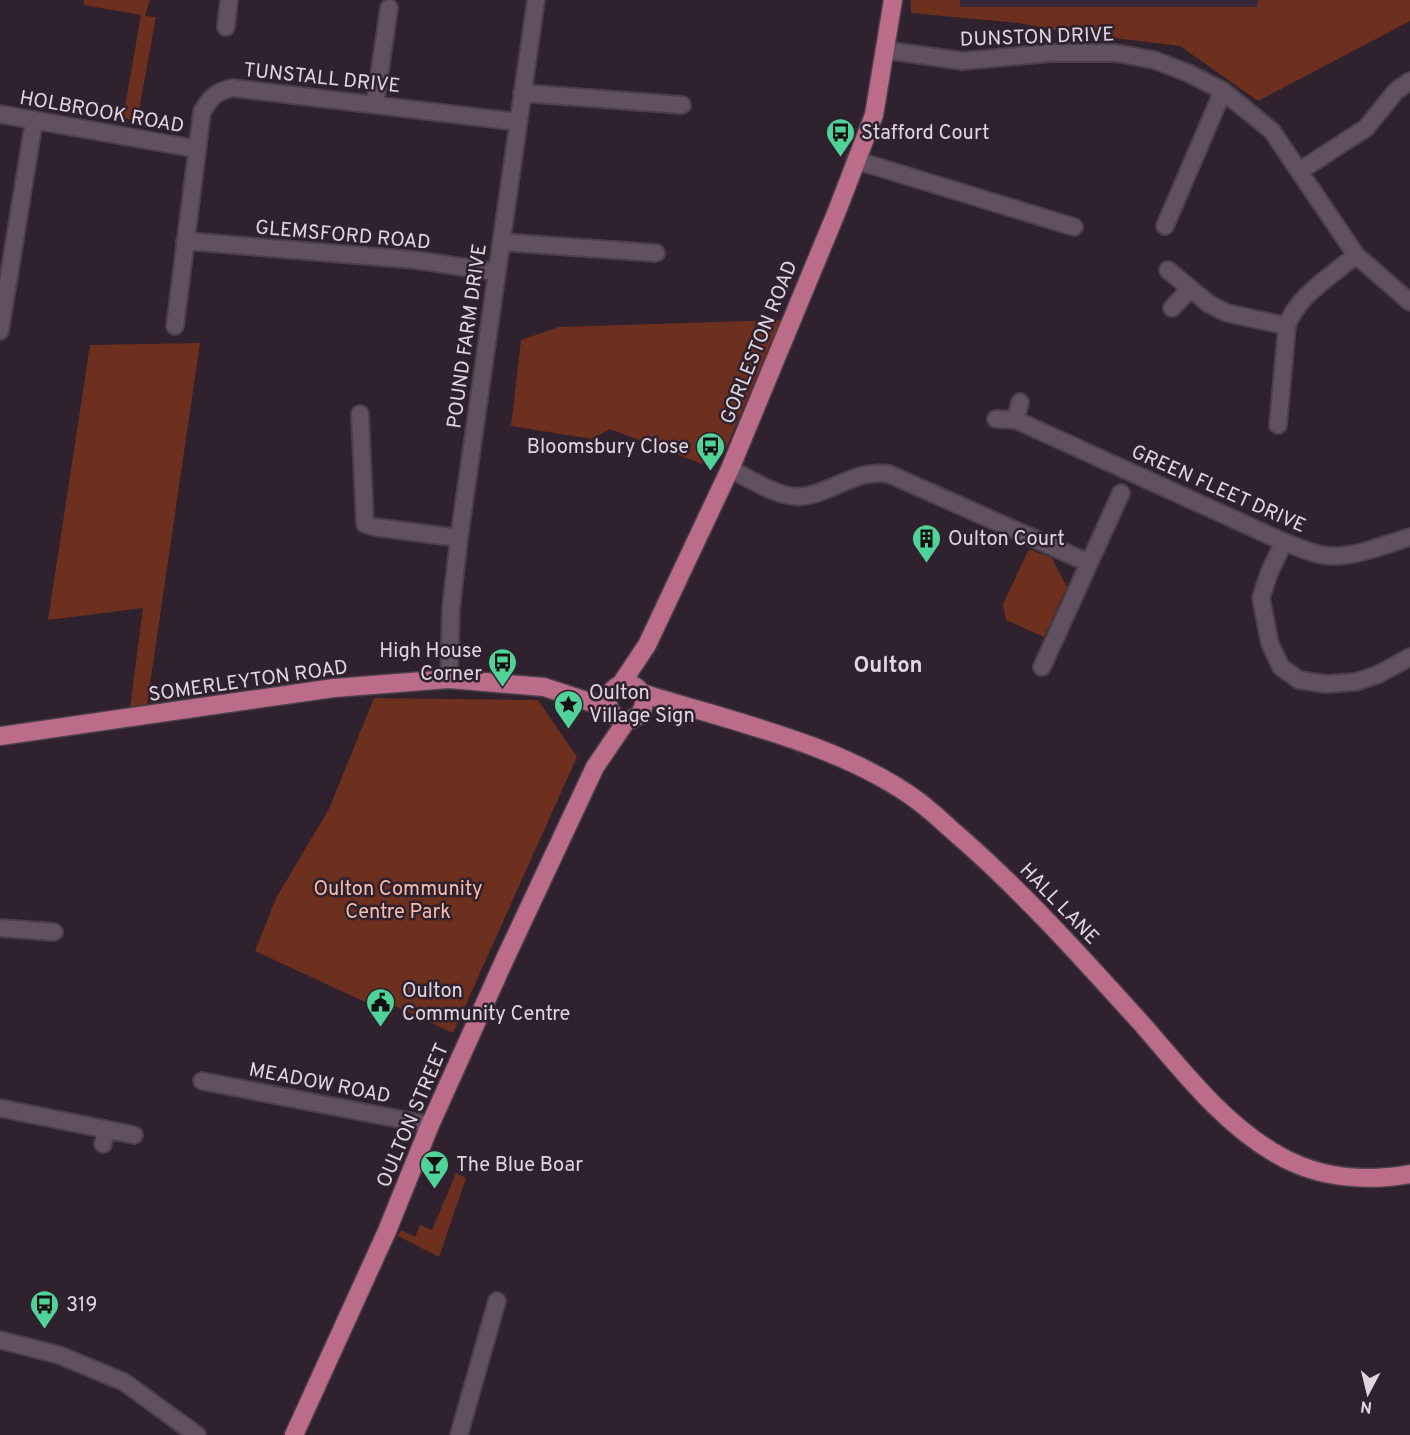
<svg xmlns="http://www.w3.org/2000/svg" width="1410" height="1435" font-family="Overpass,sans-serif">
<rect width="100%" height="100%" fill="#2f212e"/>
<path fill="#3a2639" d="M 960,0 L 1258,0 L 1258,7 L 959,7 Z"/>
<path fill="#6d2f1e" d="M 84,0 L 150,0 L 145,16 L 156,17 L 137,121 L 123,118 L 141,15 L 84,5 Z
M 911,0 L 960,0 L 960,7 L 1257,7 L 1258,0 L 1410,0 L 1410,21 L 1258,101 L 1180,46 L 1079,34 L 1018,23 L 911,13 Z
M 781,320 L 725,451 L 709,445 L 702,464 L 610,429 L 592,439 L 511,426 L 521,340 L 559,327 Z
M 200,343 L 147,705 L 130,708 L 143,608 L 48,620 L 90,345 Z
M 1029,549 L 1052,558 L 1067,587 L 1044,637 L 1006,620 L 1003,604 Z
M 374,698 L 538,700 L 577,757 L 453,1033 L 395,1006 L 391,1014 L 255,951 L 276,898 L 329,809 Z
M 456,1173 L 466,1178 L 439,1257 L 398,1236 L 401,1230 L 415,1237 L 420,1225 L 432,1230 Z"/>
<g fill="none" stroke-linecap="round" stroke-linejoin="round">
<defs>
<path id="minor" d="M 226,27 L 229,0
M 885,50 L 962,61 L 1051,53 L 1116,53 L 1154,60 L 1188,73 L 1223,91 L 1272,131 L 1356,255 L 1410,302
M 522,93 L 682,105
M 375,104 L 389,8
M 0,114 L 197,149
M 855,160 L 1074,227
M 1301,170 L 1366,128 L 1396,91 L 1410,81
M 1165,226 L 1223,91
M 185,241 L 416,260 L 496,272
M 501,242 L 656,253
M 1168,270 L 1209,304 L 1227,313 L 1287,326
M 1172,308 L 1190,289
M 175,326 L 202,112 C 210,98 216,91 233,88 L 518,122
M 0,331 L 34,121
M 1020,402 L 1016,420 L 1284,542 C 1300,548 1317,556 1333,556 C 1359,556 1386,544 1410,537
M 360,414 L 365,524 L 374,527 L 459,538
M 996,419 L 1016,420
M 1278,425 L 1287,326 C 1296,296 1333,275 1356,255
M 730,469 C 751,479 780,500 805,496 C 836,491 855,469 889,474 L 1089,563
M 1284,542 L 1269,573 L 1261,598 L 1270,644 L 1281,667 L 1299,680 L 1326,684 L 1355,682 L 1377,675 L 1410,657
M 1042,667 L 1121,493
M 449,679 L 451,608 L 459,538 L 536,0
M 0,928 L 54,932
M 202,1081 L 430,1125
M 0,1108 L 134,1135
M 103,1144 L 106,1129
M 0,1340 L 59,1355 L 124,1382 L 197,1435
M 459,1435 L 497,1301"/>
<path id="major" d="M608 702a18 18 0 1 1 36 0a18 18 0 1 1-36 0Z
M 621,684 L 647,645 L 730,469 L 837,211 L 874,115 L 893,0
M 642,693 C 730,721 843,745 918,801 C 933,812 947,826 961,838 C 1026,895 1084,960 1142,1024 C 1183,1071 1223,1124 1278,1155 C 1318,1178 1365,1182 1410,1174
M 0,736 L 334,688 L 449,679 L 544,687 L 608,708
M 294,1435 L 387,1231 L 430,1125 L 504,961 L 595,767 L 627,720"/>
</defs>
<use href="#minor" stroke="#4b3f4a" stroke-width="20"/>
<use href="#major" stroke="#4b3f4a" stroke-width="21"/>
<use href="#minor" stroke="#61505f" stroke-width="16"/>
<use href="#major" stroke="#bb6c88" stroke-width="18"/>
</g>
<defs>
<symbol id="bus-pin" viewBox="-11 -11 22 30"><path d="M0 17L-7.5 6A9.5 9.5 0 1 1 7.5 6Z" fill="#50d398" stroke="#2f212e"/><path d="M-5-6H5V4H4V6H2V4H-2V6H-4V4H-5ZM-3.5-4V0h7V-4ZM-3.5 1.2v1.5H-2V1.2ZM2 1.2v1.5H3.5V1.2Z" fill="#111"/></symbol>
<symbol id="building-pin" viewBox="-11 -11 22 30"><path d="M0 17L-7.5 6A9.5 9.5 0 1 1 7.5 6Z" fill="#50d398" stroke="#2f212e"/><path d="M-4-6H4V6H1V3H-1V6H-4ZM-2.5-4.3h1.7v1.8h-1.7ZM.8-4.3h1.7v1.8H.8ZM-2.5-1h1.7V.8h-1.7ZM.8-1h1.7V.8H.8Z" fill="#111"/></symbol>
<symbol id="sight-pin" viewBox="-11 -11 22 30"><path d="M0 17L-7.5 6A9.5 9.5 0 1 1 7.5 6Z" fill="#50d398" stroke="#2f212e"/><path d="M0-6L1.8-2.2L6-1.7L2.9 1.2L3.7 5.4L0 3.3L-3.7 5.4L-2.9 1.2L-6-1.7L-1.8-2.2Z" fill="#111"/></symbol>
<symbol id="civic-pin" viewBox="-11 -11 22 30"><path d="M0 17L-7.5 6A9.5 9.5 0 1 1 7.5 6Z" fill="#50d398" stroke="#2f212e"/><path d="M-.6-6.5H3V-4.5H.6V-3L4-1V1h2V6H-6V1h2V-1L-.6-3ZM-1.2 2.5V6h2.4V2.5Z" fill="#111"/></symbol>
<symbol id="bar-pin" viewBox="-11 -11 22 30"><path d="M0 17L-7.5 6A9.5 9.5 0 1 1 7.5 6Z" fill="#50d398" stroke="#2f212e"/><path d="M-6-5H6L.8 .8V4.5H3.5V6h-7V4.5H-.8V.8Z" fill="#111"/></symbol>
</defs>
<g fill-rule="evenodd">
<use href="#bus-pin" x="824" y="116" width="33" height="45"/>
<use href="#bus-pin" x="694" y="430" width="33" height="45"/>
<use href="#building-pin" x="910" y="522" width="33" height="45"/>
<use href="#bus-pin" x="486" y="646" width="33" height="45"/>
<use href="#sight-pin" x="552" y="688" width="33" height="45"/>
<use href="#civic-pin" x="364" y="986" width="33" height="45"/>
<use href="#bar-pin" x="418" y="1148" width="33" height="45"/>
<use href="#bus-pin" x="28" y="1288" width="33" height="45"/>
</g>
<g text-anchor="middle" stroke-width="5" stroke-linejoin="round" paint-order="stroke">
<g font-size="20" fill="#e0d6df" stroke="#2f212e">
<text transform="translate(1037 36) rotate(-2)" y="7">DUNSTON DRIVE</text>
<text transform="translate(322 77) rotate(6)" y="7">TUNSTALL DRIVE</text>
<text transform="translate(102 111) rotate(10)" y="7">HOLBROOK ROAD</text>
<text transform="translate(343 234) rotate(5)" y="7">GLEMSFORD ROAD</text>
<text transform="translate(466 336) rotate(-82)" y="7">POUND FARM DRIVE</text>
<text transform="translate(758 342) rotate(-68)" y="7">GORLESTON ROAD</text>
<text transform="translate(1219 488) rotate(24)" y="7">GREEN FLEET DRIVE</text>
<text transform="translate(248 680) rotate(-8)" y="7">SOMERLEYTON ROAD</text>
<text transform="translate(1060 903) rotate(46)" y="7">HALL LANE</text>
<text transform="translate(320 1082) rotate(11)" y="7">MEADOW ROAD</text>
<text transform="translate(412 1115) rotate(-67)" y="7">OULTON STREET</text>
</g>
<g font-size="20" fill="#e0d6df" stroke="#2f212e" text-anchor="start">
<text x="861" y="139">Stafford Court</text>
<text x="689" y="453" text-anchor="end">Bloomsbury Close</text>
<text x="948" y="545">Oulton Court</text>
<text x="482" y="657" text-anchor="end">High House<tspan x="482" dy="23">Corner</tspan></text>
<text x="589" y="699">Oulton<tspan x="589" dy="23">Village Sign</tspan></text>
<text x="402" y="997">Oulton<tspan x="402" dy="23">Community Centre</tspan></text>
<text x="456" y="1171">The Blue Boar</text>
<text x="66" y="1311">319</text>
</g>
<g font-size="20" fill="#f8bcab" stroke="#2f212e">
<text x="398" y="895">Oulton Community<tspan x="398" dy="23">Centre Park</tspan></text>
</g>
<g font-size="22" font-weight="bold" fill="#e0d6df" stroke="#2f212e">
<text x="888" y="672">Oulton</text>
</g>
</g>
<g transform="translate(1368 1393) rotate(187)" stroke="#2f212e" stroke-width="4.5" paint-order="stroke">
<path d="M0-4.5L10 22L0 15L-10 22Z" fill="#e0d6df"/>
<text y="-9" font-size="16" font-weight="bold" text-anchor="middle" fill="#e0d6df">N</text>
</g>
</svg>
